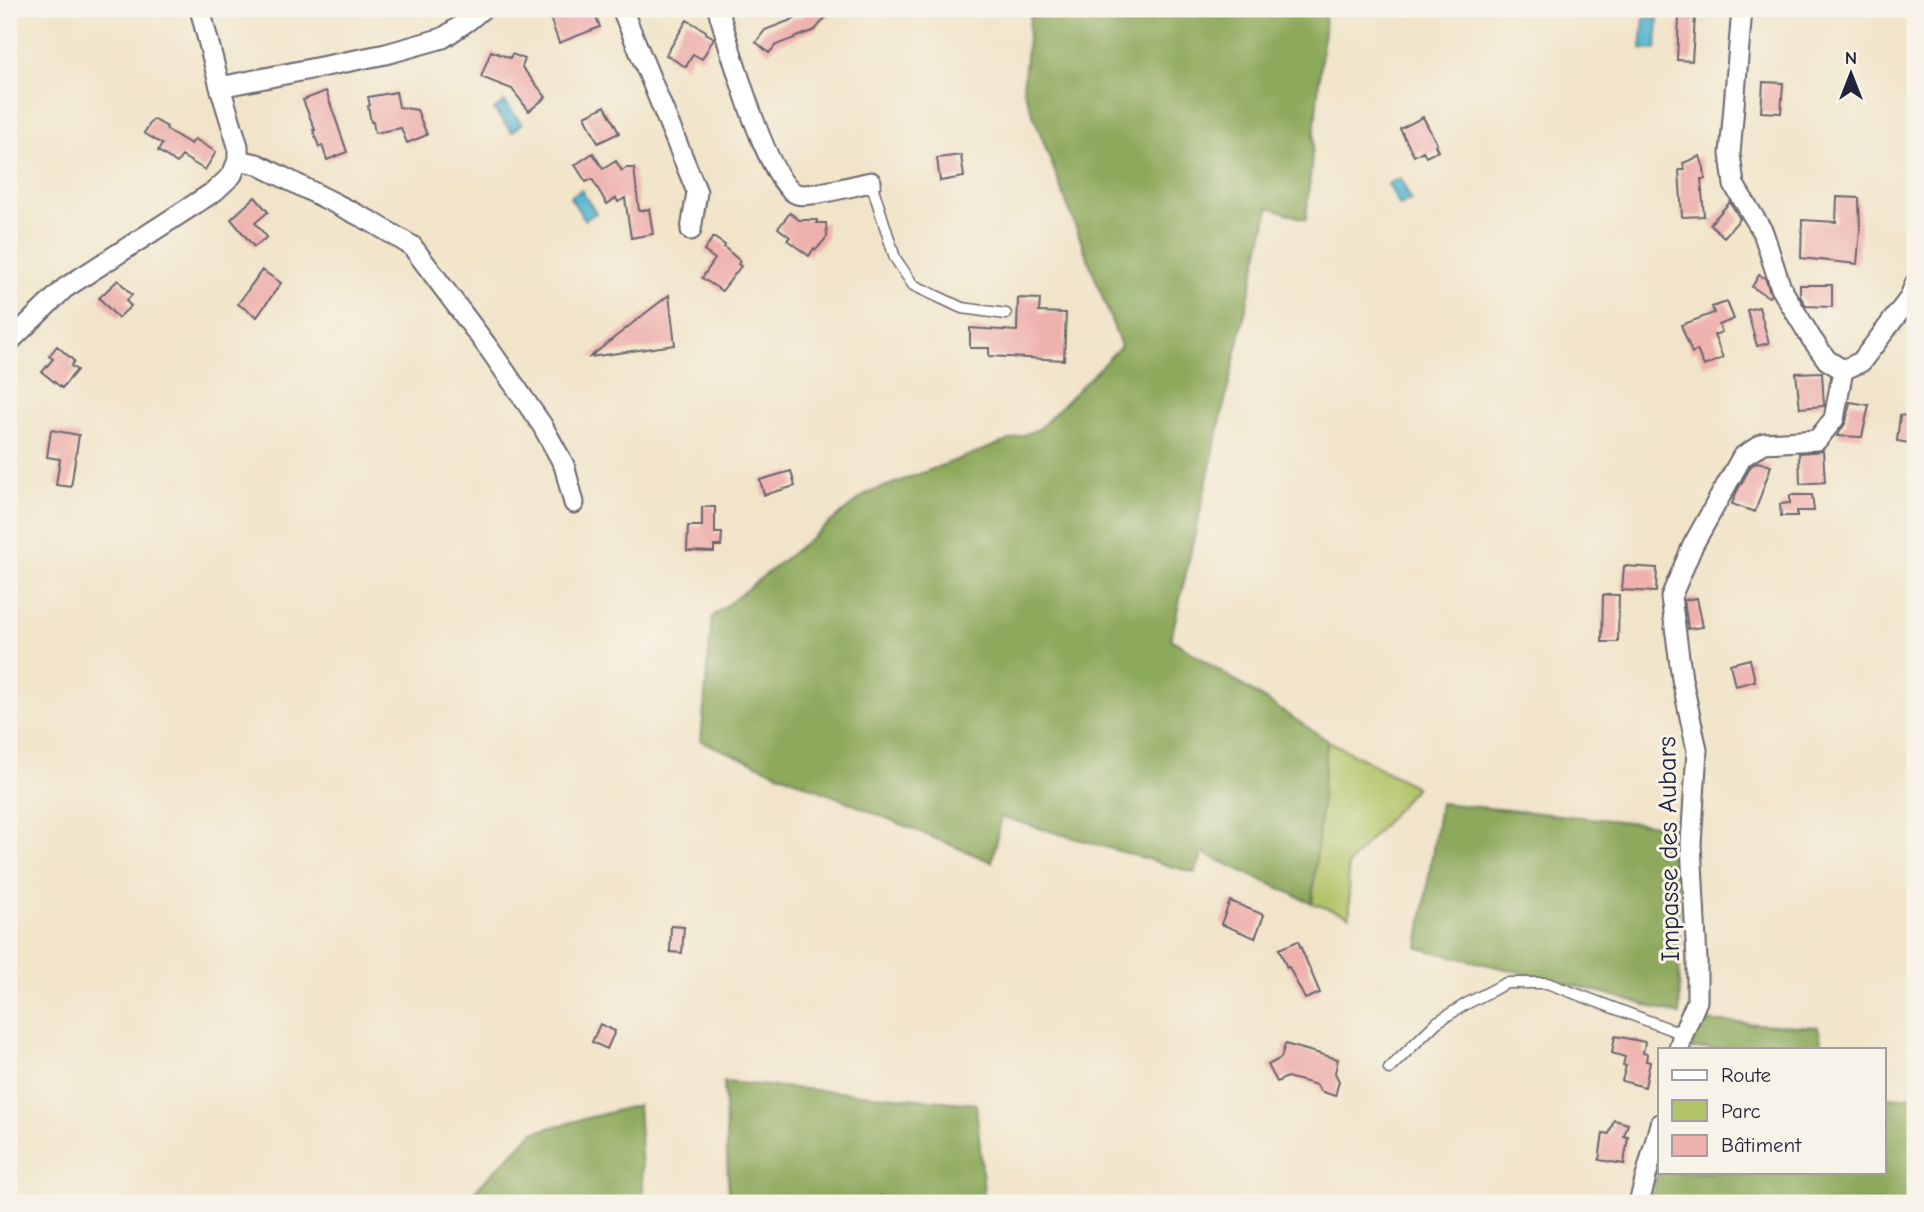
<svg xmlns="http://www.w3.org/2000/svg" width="1924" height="1212" font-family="'Comic Neue',sans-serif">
<rect width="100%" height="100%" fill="#f7f3e8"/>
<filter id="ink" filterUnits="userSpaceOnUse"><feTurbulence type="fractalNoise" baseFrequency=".0143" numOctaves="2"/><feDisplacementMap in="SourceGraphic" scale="14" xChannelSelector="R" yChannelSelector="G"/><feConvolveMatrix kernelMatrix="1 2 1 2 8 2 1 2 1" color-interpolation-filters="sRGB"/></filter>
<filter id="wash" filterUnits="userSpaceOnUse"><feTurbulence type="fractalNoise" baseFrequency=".00686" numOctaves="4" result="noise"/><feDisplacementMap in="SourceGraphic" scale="28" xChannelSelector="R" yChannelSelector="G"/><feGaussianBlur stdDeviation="1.57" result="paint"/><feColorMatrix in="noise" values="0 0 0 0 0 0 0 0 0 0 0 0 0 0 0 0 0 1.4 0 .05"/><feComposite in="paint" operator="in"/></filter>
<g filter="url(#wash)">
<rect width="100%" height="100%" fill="#f1e4c9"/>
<path fill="#b2c367" stroke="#6a7251" stroke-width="2" d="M 1327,740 L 1416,787 L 1348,865 L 1350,916 L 1312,903 Z"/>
<path fill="#8da95c" stroke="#58664c" stroke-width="2" d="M 1031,9 L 1326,9 L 1306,220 L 1269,207 L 1171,639 L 1327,740 L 1312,903 L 1203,853 L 1195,873 L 1001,817 L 992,862 L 701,741 L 712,617 L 866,494 L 1039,429 L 1121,346 L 1023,88 Z
M 1440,803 L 1677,827 L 1680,1015 L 1593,990 L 1418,948 Z
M 1699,1021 L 1818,1027 L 1823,1049 L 1691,1049 Z
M 724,1082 L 976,1104 L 985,1203 L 900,1203 L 877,1197 L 877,1203 L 729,1203 Z
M 1915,1094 L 1915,1203 L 1650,1203 L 1660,1162 L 1660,1172 L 1884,1172 L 1884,1097 L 1903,1098 Z
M 638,1105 L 644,1203 L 486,1203 L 470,1195 L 534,1132 Z"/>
<path fill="#50b5ce" stroke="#396c84" stroke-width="2" d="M 1644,18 L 1658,19 L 1656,50 L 1641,49 Z
M 505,102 L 522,124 L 512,132 L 494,110 Z
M 1400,178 L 1411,200 L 1400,206 L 1388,184 Z
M 581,190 L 596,213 L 585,220 L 570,197 Z"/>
<g id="blocks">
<path fill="#eeb1ae" d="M 560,9 L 593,9 L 600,27 L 559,43 L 548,12 Z
M 809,9 L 833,9 L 815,30 L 776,45 L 769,53 L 756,42 L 765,30 L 804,15 Z
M 1679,17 L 1695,18 L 1692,61 L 1677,60 Z
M 687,20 L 706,31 L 706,33 L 714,38 L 702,59 L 693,54 L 686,67 L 666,55 Z
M 491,51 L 510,58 L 512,54 L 525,59 L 522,67 L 546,97 L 529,111 L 512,89 L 481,77 Z
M 1763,82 L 1783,83 L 1781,113 L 1761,112 Z
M 326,91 L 347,152 L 327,160 L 322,145 L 319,147 L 313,130 L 315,130 L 303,100 Z
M 396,92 L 399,107 L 417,110 L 427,135 L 407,143 L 401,128 L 375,133 L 373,122 L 371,122 L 368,106 L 370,105 L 368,97 Z
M 605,106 L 619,133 L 598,143 L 585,116 Z
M 1423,117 L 1437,144 L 1435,145 L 1438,151 L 1426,157 L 1423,151 L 1414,156 L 1400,129 Z
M 153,119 L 167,127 L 166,129 L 191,144 L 195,139 L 216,152 L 205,170 L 182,156 L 177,163 L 158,151 L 162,144 L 144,133 Z
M 593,153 L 603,169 L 616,161 L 622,171 L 626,168 L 634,168 L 639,211 L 649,209 L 653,234 L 631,238 L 625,198 L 618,202 L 616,198 L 607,204 L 592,179 L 586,182 L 575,165 Z
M 961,155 L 964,177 L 940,181 L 937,158 Z
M 1700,156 L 1704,168 L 1705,179 L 1701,179 L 1704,216 L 1682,217 L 1679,170 L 1685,170 L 1683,163 Z
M 255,197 L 268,212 L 255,223 L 267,237 L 254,247 L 231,219 Z
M 1837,197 L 1859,198 L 1860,230 L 1857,264 L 1801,258 L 1802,220 L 1836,222 Z
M 1730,202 L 1740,219 L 1724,237 L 1710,224 Z
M 790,213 L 799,220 L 817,220 L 817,223 L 826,223 L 827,237 L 816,250 L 814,248 L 809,256 L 787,240 L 790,237 L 778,228 Z
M 713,237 L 725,245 L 724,247 L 740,261 L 738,264 L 741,266 L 722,291 L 702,278 L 715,259 L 704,251 Z
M 262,270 L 281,283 L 257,317 L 238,304 Z
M 1759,275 L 1765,278 L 1771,295 L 1769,297 L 1752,287 Z
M 118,280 L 132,295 L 126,301 L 131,306 L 118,318 L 99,298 Z
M 1800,285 L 1832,285 L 1832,307 L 1806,306 L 1800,296 Z
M 669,295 L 675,345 L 590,357 L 643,315 Z
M 1018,298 L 1040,299 L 1039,312 L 1066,313 L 1064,360 L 989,356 L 989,348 L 970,348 L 970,328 L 1017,331 Z
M 1727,302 L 1734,319 L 1719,325 L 1722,332 L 1714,335 L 1723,358 L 1704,366 L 1697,350 L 1692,353 L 1681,325 L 1714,313 L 1712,307 Z
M 1759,307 L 1769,343 L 1757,346 L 1747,310 Z
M 57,346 L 74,361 L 71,366 L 77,370 L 62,388 L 42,372 L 53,359 L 49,356 Z
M 1822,372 L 1824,406 L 1800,408 L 1796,373 Z
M 1850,402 L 1869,405 L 1862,437 L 1837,436 L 1846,422 Z
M 1900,415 L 1915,417 L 1915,444 L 1897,441 Z
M 51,430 L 79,435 L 71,487 L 56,485 L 60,459 L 47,457 Z
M 1823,451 L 1825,482 L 1800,484 L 1799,453 Z
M 1758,462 L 1771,466 L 1755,512 L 1732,504 L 1736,493 L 1751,466 Z
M 791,471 L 795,486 L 764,495 L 760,480 Z
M 1790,495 L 1812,495 L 1814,511 L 1797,511 L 1797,516 L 1781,516 L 1780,504 L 1790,503 Z
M 702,507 L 715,507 L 715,533 L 722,533 L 721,546 L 714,546 L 714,552 L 687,551 L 688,526 L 702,526 Z
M 1624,566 L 1657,568 L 1656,592 L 1622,590 Z
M 1603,595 L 1619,595 L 1618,642 L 1602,642 Z
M 1697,598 L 1703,627 L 1688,629 L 1684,600 Z
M 1750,659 L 1755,681 L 1735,686 L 1730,664 Z
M 1230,901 L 1264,915 L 1255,938 L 1221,924 Z
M 671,926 L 684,927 L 682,953 L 670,952 Z
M 1298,941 L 1320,993 L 1305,999 L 1289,967 L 1287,968 L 1279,949 Z
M 600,1024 L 615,1031 L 607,1049 L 592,1042 Z
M 1615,1036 L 1645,1042 L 1643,1053 L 1647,1054 L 1646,1061 L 1650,1062 L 1645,1087 L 1622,1081 L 1626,1066 L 1623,1065 L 1625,1057 L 1612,1053 Z
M 1285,1044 L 1338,1059 L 1335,1073 L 1339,1081 L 1335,1096 L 1320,1091 L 1317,1085 L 1287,1077 L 1277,1082 L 1268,1065 L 1281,1058 Z
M 1614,1120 L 1628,1124 L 1624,1136 L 1628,1137 L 1624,1164 L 1599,1160 L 1603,1133 L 1609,1134 Z"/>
</g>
</g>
<g filter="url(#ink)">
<use href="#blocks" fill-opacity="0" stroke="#6a666d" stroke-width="2"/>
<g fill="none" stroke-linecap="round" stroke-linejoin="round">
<defs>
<path id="service" d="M 871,182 L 895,258 L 913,285 L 962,308 L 1006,314
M 1389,1069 L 1437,1022 L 1466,1004 L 1506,983 L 1547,983 L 1683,1034"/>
<path id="minor" d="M 622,9 L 697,192 L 691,230
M 718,9 C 728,42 767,183 797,194 C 809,198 855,185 871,182
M 1742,9 L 1730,154 L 1734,185 L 1763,232 L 1781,288 L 1811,338 L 1827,360 L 1843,370 L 1861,362 L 1909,299 L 1915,284
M 220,87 L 386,54 L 443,38 L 469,20 L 482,9
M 238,160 L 257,164 L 372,222 L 412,246 L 490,350 L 542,425 L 564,465 L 574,503
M 9,342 L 65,288 L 215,191 L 232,175 L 238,160 L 238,146 L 220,87 L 200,9
M 1679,1049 L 1683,1034 L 1697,1001 L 1697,960 L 1691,844 L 1697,750 L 1682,679 L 1671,597 L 1693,545 L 1742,457 L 1764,443 L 1817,440 L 1834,419 L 1843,370
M 1639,1203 L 1660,1124"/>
</defs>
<use href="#service" stroke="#6a666d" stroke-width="13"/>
<use href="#minor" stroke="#6a666d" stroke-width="23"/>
<use href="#service" stroke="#fff" stroke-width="10"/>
<use href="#minor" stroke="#fff" stroke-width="19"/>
</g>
</g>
<g text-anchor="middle" stroke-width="6" stroke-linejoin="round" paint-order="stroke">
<g font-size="26" fill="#22223b" stroke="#f7f3e8">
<text transform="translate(1668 849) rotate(-91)" y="9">Impasse des Aubars</text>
</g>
</g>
<rect width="1924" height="1212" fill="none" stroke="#f7f3e8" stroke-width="35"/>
<rect x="1658" y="1048" width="228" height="126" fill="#f7f3e8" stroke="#a29fa3" stroke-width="2"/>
<rect x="1672" y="1070" width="35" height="10" fill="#ffffff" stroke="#a29fa3" stroke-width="2"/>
<text x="1721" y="1082" font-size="21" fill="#22223b">Route</text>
<rect x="1672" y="1100" width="35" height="21" fill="#b2c367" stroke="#a29fa3" stroke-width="2"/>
<text x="1721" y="1118" font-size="21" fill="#22223b">Parc</text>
<rect x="1672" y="1135" width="35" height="21" fill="#eeb1ae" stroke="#a29fa3" stroke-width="2"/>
<text x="1721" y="1152" font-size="21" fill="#22223b">Bâtiment</text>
<g transform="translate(1851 74)" stroke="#f7f3e8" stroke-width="5" paint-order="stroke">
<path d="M0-5L12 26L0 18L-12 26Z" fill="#22223b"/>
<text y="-10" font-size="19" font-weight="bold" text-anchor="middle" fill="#22223b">N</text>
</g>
</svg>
